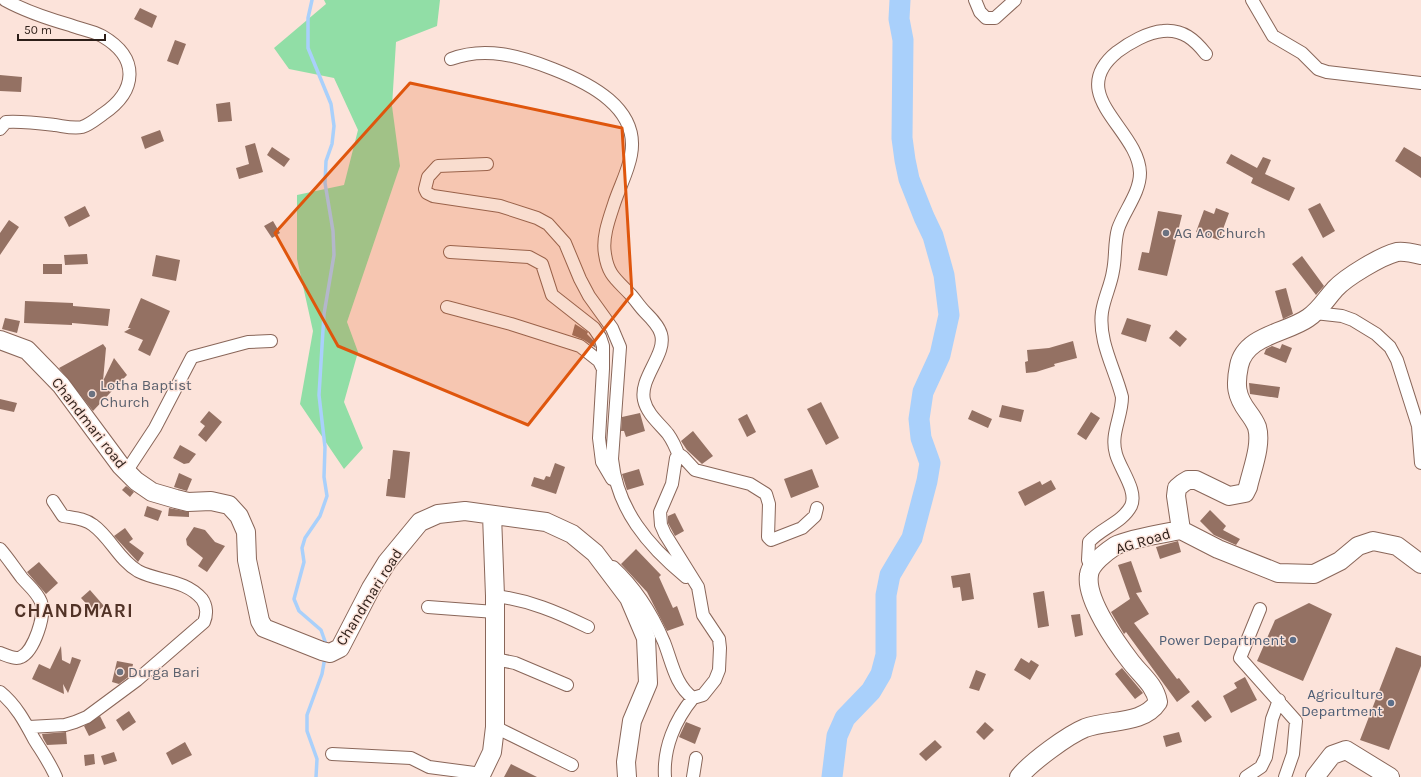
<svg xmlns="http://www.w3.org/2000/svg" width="1421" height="777" font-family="Karla,sans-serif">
<rect width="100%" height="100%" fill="#fce3da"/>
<path fill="#91dea6" d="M 324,0 L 440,0 L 437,26 L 396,42 L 392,106 L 400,166 L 347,322 L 358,352 L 344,402 L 363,448 L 344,469 L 300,404 L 313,331 L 297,259 L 297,195 L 344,185 L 358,130 L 334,78 L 289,69 L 274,48 L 326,4 Z"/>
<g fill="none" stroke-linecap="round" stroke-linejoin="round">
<path stroke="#a9d0fb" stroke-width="3.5" d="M 312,0 L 308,18 L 308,48 L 331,104 L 334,126 L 332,144 L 326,161 L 325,183 L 333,231 L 334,255 L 324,314 L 319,395 L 325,447 L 324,477 L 327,496 L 320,516 L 305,538 L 302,548 L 304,562 L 294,599 L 299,611 L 321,630 L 327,647
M 316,777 L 317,759 L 307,731 L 307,715 L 322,674 L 325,657"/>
<path stroke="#a9d0fb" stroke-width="21" d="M 832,777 L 837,736 L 845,718 L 871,691 L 881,674 L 886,655 L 886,595 L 890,575 L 912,538 L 927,481 L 930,463 L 921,438 L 919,419 L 923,392 L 940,355 L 949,315 L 944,275 L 933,236 L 924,217 L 909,179 L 905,160 L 902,138 L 903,40 L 899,19 L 900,0"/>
</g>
<path fill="#947163" d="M 140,8 L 157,16 L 152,28 L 134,19 Z
M 175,40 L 186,44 L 178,65 L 167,61 Z
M 0,75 L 22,77 L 21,92 L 0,91 Z
M 230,102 L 232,121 L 218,122 L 216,104 Z
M 160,130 L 164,141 L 145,149 L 141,137 Z
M 255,143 L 263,172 L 239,179 L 236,168 L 249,164 L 245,146 Z
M 272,147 L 290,159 L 284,167 L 267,155 Z
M 1404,147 L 1421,157 L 1421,178 L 1395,161 Z
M 1231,154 L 1257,168 L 1263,157 L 1271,160 L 1265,174 L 1295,188 L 1289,201 L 1251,183 L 1253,178 L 1226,163 Z
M 1320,203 L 1335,231 L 1323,238 L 1308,209 Z
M 85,206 L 90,216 L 69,227 L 64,217 Z
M 1216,208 L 1229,213 L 1219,240 L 1196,232 L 1204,210 L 1214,214 Z
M 1158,211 L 1182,215 L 1167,276 L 1138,270 L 1142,252 L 1149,253 Z
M 9,220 L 19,227 L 0,255 L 0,233 Z
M 273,221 L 280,233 L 272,238 L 264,226 Z
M 87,254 L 88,264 L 65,265 L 64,255 Z
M 156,255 L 180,260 L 176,281 L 152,276 Z
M 1302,256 L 1324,286 L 1316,295 L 1292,264 Z
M 43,264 L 62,264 L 62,274 L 43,274 Z
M 1286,288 L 1293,314 L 1283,319 L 1275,291 Z
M 141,298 L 170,311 L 150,356 L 138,350 L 143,340 L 124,332 L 131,328 L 128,328 Z
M 25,301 L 73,303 L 73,306 L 110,309 L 108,326 L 72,323 L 72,325 L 24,323 Z
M 5,318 L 20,321 L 17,333 L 2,329 Z
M 1127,318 L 1151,325 L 1146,342 L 1121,334 Z
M 575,324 L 588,332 L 587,334 L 593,340 L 596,348 L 584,340 L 572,335 Z
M 1176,330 L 1187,339 L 1180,347 L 1169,338 Z
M 1073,341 L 1077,358 L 1054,364 L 1055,366 L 1036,372 L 1026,373 L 1025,362 L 1028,361 L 1027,350 L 1049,348 Z
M 103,344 L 106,348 L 103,381 L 114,358 L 127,375 L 93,411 L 59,368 Z
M 1282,344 L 1292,348 L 1286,363 L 1264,354 L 1266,349 L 1272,346 L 1280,349 Z
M 1249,383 L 1280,387 L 1278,398 L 1250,394 Z
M 0,399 L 17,403 L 14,412 L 0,409 Z
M 821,402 L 839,438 L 826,445 L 807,409 Z
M 1002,405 L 1024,410 L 1021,422 L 999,417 Z
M 972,410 L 992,419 L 988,428 L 968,419 Z
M 209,411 L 222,422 L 206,442 L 198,435 L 205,426 L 200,422 Z
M 1091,412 L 1100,418 L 1086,440 L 1077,434 Z
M 640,413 L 645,431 L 626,437 L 624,431 L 621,431 L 622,417 Z
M 747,414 L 756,432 L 747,437 L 738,419 Z
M 693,431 L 713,456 L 702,464 L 687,450 L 681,441 Z
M 180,445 L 196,454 L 189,463 L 184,464 L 173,458 Z
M 393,450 L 410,452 L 405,498 L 386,496 L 388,479 L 390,479 Z
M 555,463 L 565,467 L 556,494 L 531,486 L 534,477 L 544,480 L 546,476 L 550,477 Z
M 639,469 L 644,485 L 627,490 L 622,474 Z
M 812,469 L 819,487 L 791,498 L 784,479 Z
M 179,473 L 192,479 L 187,491 L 174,487 Z
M 1051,480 L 1056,489 L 1025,506 L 1018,492 L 1040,481 L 1042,485 Z
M 126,486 L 134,492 L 130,497 L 122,490 Z
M 147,506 L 162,511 L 158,521 L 144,516 Z
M 169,508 L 189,512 L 189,517 L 168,516 Z
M 1210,510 L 1226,526 L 1223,530 L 1240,539 L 1236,545 L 1214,535 L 1200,521 Z
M 675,513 L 684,531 L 675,536 L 668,523 L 668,516 Z
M 194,527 L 205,530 L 215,542 L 225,546 L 207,572 L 198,566 L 203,558 L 187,545 L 186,539 Z
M 125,528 L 133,539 L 129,542 L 144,553 L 138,562 L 114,536 Z
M 1178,541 L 1181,552 L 1160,559 L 1156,547 Z
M 636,549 L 661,575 L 659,577 L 673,608 L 677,606 L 684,625 L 667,631 L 647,592 L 621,564 Z
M 1131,561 L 1142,592 L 1136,593 L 1149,614 L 1134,623 L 1177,679 L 1179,678 L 1190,692 L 1177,702 L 1126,632 L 1124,634 L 1111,612 L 1130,599 L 1118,565 Z
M 39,562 L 58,583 L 46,594 L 27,572 Z
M 970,573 L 974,599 L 962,601 L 960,587 L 953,588 L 951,576 Z
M 90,590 L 104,606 L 95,613 L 81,598 Z
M 1044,591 L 1049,626 L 1038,628 L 1033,593 Z
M 1309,603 L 1332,614 L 1303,681 L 1257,661 L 1275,620 Z
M 1080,614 L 1083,635 L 1075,637 L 1071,615 Z
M 61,646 L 62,660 L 70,664 L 72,657 L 81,660 L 68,693 L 63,684 L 64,694 L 32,679 L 39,664 L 50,669 Z
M 1396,647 L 1421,656 L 1421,666 L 1389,750 L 1360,740 Z
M 1021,658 L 1029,663 L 1031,660 L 1039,665 L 1030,680 L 1014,670 Z
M 117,661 L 133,664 L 131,675 L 119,684 L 112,682 Z
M 1122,668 L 1143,693 L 1135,699 L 1115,674 Z
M 976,670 L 986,674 L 979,691 L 969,688 Z
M 1245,677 L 1257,700 L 1231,713 L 1223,696 L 1237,688 L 1234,683 Z
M 1198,700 L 1212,717 L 1205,722 L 1191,706 Z
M 129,711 L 136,722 L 123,731 L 116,720 Z
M 100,716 L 106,728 L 89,736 L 84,726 Z
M 686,722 L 701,728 L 695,744 L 679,737 Z
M 985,722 L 994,730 L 984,740 L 976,732 Z
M 66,732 L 67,744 L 47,745 L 43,738 L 42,734 Z
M 1179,732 L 1182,742 L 1166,747 L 1163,736 Z
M 935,740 L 942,747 L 926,761 L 919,754 Z
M 185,742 L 192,755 L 172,765 L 166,753 Z
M 114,752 L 117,761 L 104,765 L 101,756 Z
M 94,754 L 95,764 L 85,766 L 84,755 Z
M 511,764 L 537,777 L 504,777 Z"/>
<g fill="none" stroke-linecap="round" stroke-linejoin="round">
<defs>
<path id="street" d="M 975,0 L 980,12 L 986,18 L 995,18 L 1015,0
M 1252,0 L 1273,36 L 1302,53 L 1318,69 L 1327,72 L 1421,83
M 451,59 C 485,46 520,56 553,69 C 589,83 640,108 631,155 C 628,172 619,188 614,204 C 609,219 602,238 605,254 C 608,275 616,279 630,294 C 635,299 639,306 645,312 C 651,318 659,326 661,334 C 667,354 639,378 644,400 C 647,414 660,424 668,434 C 673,441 676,448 679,456
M 0,129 L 6,122 C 22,121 38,123 55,125 C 63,126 73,129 82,127 C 89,125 96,119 103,114 C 137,91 140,58 102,36 C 93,31 80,29 70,25 C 49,19 25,11 5,0
M 487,164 L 438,166 L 428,177 L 425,189 L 427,193 L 433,196 L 500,206 L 537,218 L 548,224 L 565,243 L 580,279 L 589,296 L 612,328 L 620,347 L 612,459 C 617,509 648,546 686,577
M 450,252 L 529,257 L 542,264 L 552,295 L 594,328 L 600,337 L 603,346 L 603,369
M 447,307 L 511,324 L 580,346 L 599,361 L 603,369 L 599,438 L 602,462 L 612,479
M 1315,313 L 1342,316 L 1353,320 L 1376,334 L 1390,347 L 1397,360 L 1418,426 L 1421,463
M 126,472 L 155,428 L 192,357 L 248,342 L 271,341
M 0,549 C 8,558 15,569 22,578 C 29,586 37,592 41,602 C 46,615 34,651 21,657 C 15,660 6,655 0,653
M 613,567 C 636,588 652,614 664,642 C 672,662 675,685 693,698 L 703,695 L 715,680 L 719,670 L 720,648 L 719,639 L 703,615 L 698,587 L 665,534 L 661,525 L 660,512 L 672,484 L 676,458 L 680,455 L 683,457 L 695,470 L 750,484 L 766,494 L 769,504 L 768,537 L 771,540 L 802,528 L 815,516 L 817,508
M 1091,568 L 1088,560 L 1089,542 C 1101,528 1122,523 1131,506 C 1138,491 1120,469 1116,454 C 1110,434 1122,417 1122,397 C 1115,369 1098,341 1102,312 C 1104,298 1111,285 1113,271 C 1116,257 1114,243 1118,229 C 1124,211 1140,193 1140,173 C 1139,129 1064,95 1117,52 C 1129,43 1148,32 1163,31 C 1183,29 1195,40 1206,54
M 495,596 C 529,600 557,612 588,627
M 428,607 L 495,612
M 1260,609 L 1240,658 L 1296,721 L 1293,754 L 1285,777
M 495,659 L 515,663 L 567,685
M 0,692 C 16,705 25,722 34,739 C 42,752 50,763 56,777
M 29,727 L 65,725 L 75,722 L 87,717 L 137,680 L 204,622 C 207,615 207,606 202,599 C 185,579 159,582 138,571 C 119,560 110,537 93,525 C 84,518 73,518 63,516 L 53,501
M 495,727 L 572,765
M 332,754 L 411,758 L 429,767 L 482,774
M 665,777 C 663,748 675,720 693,698
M 693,777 L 696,758
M 1246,777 L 1261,767 L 1266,757 L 1272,719 L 1279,700"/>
<path id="secondary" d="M 0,340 L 27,350 L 61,385 L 121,466 L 136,481 L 152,492 L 176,499 L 188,502 L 211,501 L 229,505 L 239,516 L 246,532 L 247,560 L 260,621 L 264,628 L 322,651 L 330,653 L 340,648 L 371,588 L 387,562 L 420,522 L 438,514 L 465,511 L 546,522 L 572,534 L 595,553 L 629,598 L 646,638 L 648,683 L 632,721 L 626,762 L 627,777
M 1181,530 L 1176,496 L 1177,488 L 1183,483 L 1188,480 L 1196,480 L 1229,496 L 1245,493 L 1248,487 C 1252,469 1262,445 1257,427 C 1255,422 1251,416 1248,412 C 1236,396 1235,385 1239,366 C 1245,335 1287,333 1308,318 C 1319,311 1326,299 1335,289 C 1346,277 1381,256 1397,252 C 1405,251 1413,253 1421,255
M 480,777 L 492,752 L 495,727 L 495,596 L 492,515
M 1019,777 C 1031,762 1068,735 1085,728 C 1109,719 1143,725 1158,702 C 1155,685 1141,675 1131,662 C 1117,644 1085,599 1089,575 C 1090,564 1106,552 1115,546 C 1128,539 1166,533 1181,530 L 1218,549 L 1278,573 L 1314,574 L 1340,561 L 1358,546 L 1373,541 L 1397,546 L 1421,564
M 1315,777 L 1332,755 L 1346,750 L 1390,777"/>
</defs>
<use href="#street" stroke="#896659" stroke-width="14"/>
<use href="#secondary" stroke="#896659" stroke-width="20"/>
<use href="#street" stroke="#fff" stroke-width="12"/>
<use href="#secondary" stroke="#fff" stroke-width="18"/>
</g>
<path fill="#df560d" fill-opacity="0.2" stroke="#df560d" stroke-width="3" stroke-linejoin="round" d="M 410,83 L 622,128 L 632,294 L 528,425 L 338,346 L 275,233 Z"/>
<g fill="#6b7280" stroke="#fce3da" stroke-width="1.5">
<circle cx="1166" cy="233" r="4"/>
<circle cx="92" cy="394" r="4"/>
<circle cx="120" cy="672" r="4"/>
</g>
<g fill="#5c6f8a" stroke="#fce3da" stroke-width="1.5">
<circle cx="1293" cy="640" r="4"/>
<circle cx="1391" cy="703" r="4"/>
</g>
<g text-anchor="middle" stroke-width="3" stroke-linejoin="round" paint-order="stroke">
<g font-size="15" fill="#5b616d" stroke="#fce3da" text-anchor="start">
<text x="1174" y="238">AG Ao Church</text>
<text x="100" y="390">Lotha Baptist<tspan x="100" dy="17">Church</tspan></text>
<text x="128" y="677">Durga Bari</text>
</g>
<g font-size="15" fill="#2c1e18" stroke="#fce3da">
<text transform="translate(89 423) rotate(52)" y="5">Chandmari road</text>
<text transform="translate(1143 541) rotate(-17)" y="5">AG Road</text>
<text transform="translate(369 597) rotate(-58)" y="5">Chandmari road</text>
</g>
<g font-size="15" fill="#4e5e75" stroke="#fce3da" text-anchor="end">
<text x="1285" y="645">Power Department</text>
<text x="1383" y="699">Agriculture<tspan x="1383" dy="17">Department</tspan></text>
</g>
<g font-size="19" font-weight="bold" letter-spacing="1" fill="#513226" stroke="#fce3da">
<text x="74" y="617">CHANDMARI</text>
</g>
</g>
<path d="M18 34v6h87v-6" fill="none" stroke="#2c1e18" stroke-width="2"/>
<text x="24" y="34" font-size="12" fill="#2c1e18" stroke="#fce3da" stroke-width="3" paint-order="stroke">50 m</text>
</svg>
